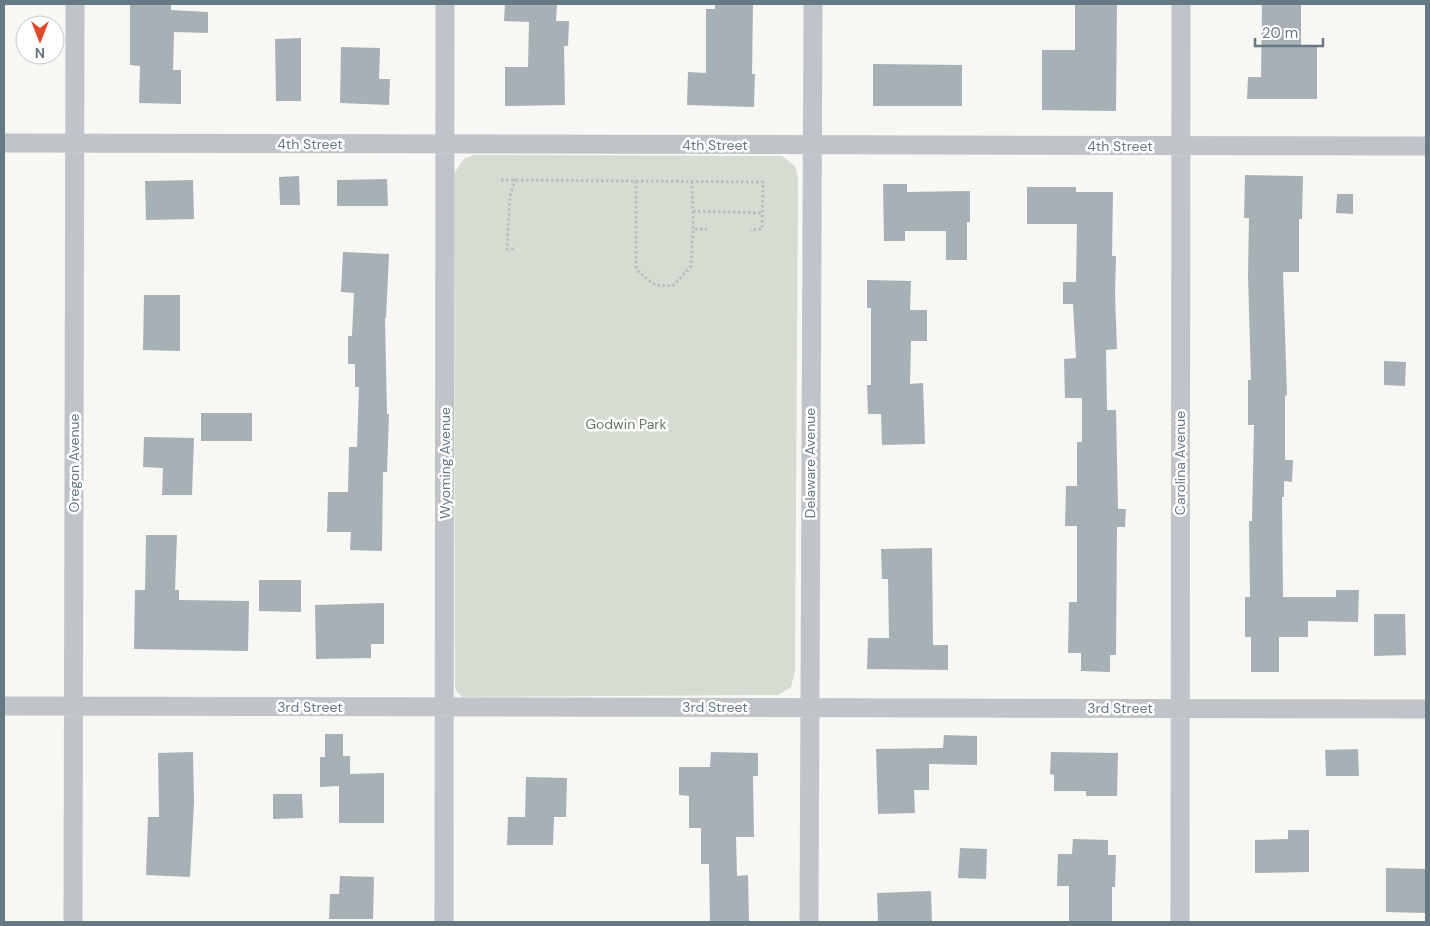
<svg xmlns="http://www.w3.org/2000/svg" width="1430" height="926" font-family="'DM Sans',sans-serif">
<rect width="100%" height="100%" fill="#f7f7f4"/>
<path fill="#d7dcd3" d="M 473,155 L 782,156 L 795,166 L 798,177 L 795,671 L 791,687 L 778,695 L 463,697 L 458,693 L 455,688 L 454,173 L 464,159 Z"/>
<path fill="#a7b0b5" d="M 130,4 L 171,4 L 171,10 L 208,12 L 208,33 L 174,32 L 173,70 L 181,70 L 181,104 L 139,103 L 140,66 L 130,65 Z
M 505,4 L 557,4 L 556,21 L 569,21 L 568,46 L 564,46 L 565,105 L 505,106 L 505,67 L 528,67 L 529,22 L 504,21 Z
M 715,4 L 753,4 L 752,74 L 755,74 L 754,107 L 687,105 L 688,72 L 706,73 L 706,9 L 715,9 Z
M 1075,4 L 1117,4 L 1116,111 L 1042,110 L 1042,50 L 1075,50 Z
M 1262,4 L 1301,4 L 1301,45 L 1317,45 L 1317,99 L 1247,99 L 1248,77 L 1261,77 Z
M 301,38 L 301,101 L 276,101 L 275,39 Z
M 341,47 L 380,48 L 379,79 L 390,79 L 389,105 L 340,103 Z
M 873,64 L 962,65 L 962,106 L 873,106 Z
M 1245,175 L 1303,176 L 1302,219 L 1299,219 L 1299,272 L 1283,272 L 1287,395 L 1285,396 L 1285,460 L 1293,460 L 1292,482 L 1284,481 L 1284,497 L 1282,497 L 1283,597 L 1336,597 L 1336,590 L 1359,590 L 1358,622 L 1308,621 L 1308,637 L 1279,637 L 1279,672 L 1251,672 L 1251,637 L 1245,637 L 1245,597 L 1250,597 L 1249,521 L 1252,521 L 1254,425 L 1248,425 L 1248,380 L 1251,380 L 1248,275 L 1249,218 L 1244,218 Z
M 299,176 L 300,205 L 280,205 L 279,177 Z
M 387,179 L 388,206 L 337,206 L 337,180 Z
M 193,180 L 194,219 L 146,220 L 145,181 Z
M 883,184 L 907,184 L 907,192 L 970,191 L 970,222 L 967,222 L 967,260 L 946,260 L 946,231 L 905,231 L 905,241 L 884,241 Z
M 1027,187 L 1076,187 L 1076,192 L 1113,192 L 1112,256 L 1116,256 L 1115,294 L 1117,349 L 1106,350 L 1107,410 L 1116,410 L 1118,509 L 1126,509 L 1125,527 L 1117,527 L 1116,655 L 1110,655 L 1110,672 L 1081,671 L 1081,653 L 1068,653 L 1069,602 L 1077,602 L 1077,526 L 1065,526 L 1066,486 L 1077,486 L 1077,442 L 1082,442 L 1082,398 L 1065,398 L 1064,359 L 1076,358 L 1073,304 L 1063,304 L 1063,282 L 1076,282 L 1077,224 L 1027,224 Z
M 1337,194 L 1353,194 L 1353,214 L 1336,213 Z
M 343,252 L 389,254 L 386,318 L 385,318 L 387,414 L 389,414 L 387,472 L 383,472 L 382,551 L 350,550 L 351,532 L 327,532 L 328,492 L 348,492 L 349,447 L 357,447 L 359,387 L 355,387 L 355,364 L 348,364 L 348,336 L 352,336 L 354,293 L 341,292 Z
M 867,280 L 911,281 L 910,310 L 927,310 L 927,341 L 911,341 L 910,384 L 923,383 L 925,444 L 882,445 L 881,414 L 868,414 L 867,385 L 871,385 L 871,308 L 867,308 Z
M 144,295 L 180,295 L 180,351 L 143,350 Z
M 1384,361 L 1406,362 L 1405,386 L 1384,385 Z
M 201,413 L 252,413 L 252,441 L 201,441 Z
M 144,437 L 194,438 L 192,495 L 162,495 L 163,468 L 143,467 Z
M 146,535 L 177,535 L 175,590 L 179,590 L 179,600 L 249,601 L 248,651 L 134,649 L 135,590 L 145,590 Z
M 932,548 L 933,645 L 948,645 L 948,670 L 867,669 L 868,638 L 889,638 L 888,579 L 882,579 L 881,549 Z
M 259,580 L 301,580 L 301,612 L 259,611 Z
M 384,603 L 384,644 L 371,644 L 371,658 L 316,659 L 315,605 Z
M 1374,614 L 1405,614 L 1406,655 L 1374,656 Z
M 325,734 L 343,734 L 343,756 L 350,756 L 350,774 L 384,773 L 384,823 L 339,823 L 339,786 L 320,787 L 320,757 L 325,757 Z
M 944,735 L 977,736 L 977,765 L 929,764 L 929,790 L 914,790 L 915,813 L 878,814 L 876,749 L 943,748 Z
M 1358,749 L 1359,776 L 1326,776 L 1325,750 Z
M 193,752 L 194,802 L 190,877 L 146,875 L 148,817 L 159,817 L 158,753 Z
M 711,752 L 758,753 L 758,776 L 753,776 L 754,837 L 736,837 L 737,876 L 748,875 L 749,922 L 710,922 L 709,864 L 701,864 L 701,828 L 689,828 L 689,796 L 679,795 L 679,767 L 710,767 Z
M 1051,752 L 1118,753 L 1117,796 L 1086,796 L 1086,791 L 1054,791 L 1054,775 L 1050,774 Z
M 526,777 L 567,778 L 566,817 L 554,817 L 553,845 L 507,845 L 508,817 L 525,817 Z
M 273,794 L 302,794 L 303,818 L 273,819 Z
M 1288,830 L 1309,830 L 1309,872 L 1255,873 L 1255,840 L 1288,839 Z
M 1073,839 L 1108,840 L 1108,855 L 1116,855 L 1115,887 L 1112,887 L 1112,922 L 1069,922 L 1069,886 L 1057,886 L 1058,854 L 1072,854 Z
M 960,848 L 987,849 L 986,879 L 958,878 Z
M 1386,868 L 1426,869 L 1426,913 L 1386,912 Z
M 340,876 L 374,877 L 373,919 L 329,919 L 330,894 L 339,894 Z
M 931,891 L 932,922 L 878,922 L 877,893 Z"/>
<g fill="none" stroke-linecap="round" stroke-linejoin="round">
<path stroke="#babdbf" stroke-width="3" stroke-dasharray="2.5 2.5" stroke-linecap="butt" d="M 515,179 L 510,196 L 507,249 L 516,249
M 501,180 L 763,182 L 762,229 L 750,230
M 636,181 L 636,269 C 650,282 654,288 674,285 L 691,266 L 693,229
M 692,181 L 693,211 L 762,213
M 693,211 L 693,229 L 707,229"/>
<path stroke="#c0c4c8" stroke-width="19" d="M 4,143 L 1426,146
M 4,706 L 1426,709
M 73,922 L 75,4
M 444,922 L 445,4
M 809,922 L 813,4
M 1180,922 L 1181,4"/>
</g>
<g text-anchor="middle" stroke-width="5" stroke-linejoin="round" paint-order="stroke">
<g font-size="14" fill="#667985" stroke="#fff">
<text x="310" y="149">4th Street</text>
<text x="715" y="150">4th Street</text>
<text x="1120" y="151">4th Street</text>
<text transform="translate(74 463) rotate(-90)" y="5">Oregon Avenue</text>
<text transform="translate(445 463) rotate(-90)" y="5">Wyoming Avenue</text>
<text transform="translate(810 463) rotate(-90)" y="5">Delaware Avenue</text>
<text transform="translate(1180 463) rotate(-90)" y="5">Carolina Avenue</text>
<text x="310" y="712">3rd Street</text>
<text x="715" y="712">3rd Street</text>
<text x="1120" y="713">3rd Street</text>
</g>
<g font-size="14" fill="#667761" stroke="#fff">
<text x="626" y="429">Godwin Park</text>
</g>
</g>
<rect width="1430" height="926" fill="none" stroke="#667985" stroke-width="10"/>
<g transform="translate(40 40) rotate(180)"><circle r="24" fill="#ffffff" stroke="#c2c9ce"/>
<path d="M0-4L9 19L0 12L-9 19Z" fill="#e34828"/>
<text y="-8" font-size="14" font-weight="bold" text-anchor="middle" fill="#667985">N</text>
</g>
<path d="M1255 38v8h68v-8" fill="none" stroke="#667985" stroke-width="2.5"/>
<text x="1262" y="38" font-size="15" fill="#667985" stroke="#ffffff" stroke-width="4" paint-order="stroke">20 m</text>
</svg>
